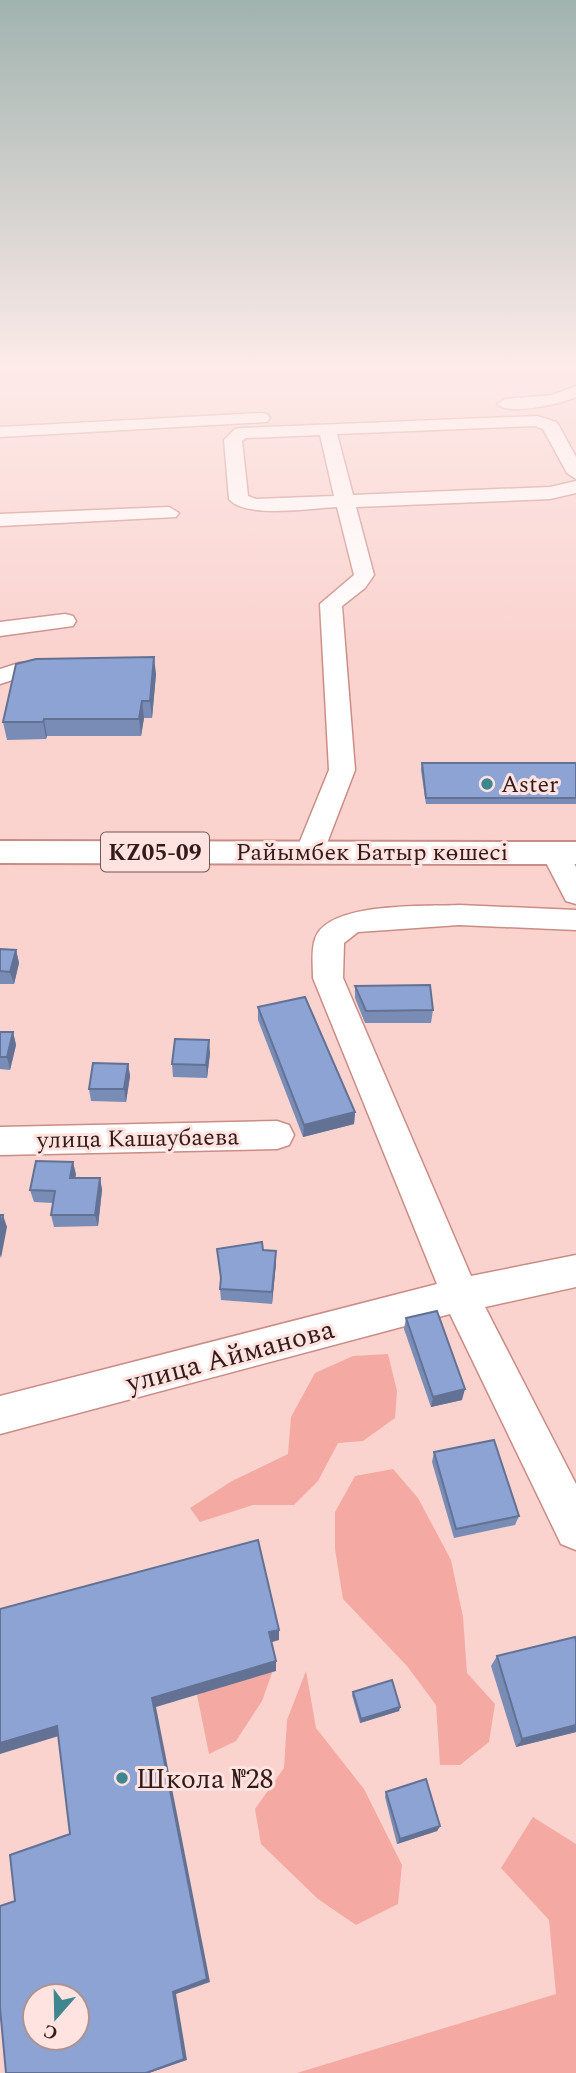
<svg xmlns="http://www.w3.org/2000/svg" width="576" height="2073" font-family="Spectral,serif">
<rect width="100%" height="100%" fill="#fad2ce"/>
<path fill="#f4aaa2" d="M 388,1354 L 397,1391 L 395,1418 L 363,1441 L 338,1443 L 318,1481 L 294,1505 L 253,1505 L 200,1522 L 190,1508 L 232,1481 L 288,1454 L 291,1417 L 315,1373 L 353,1356 Z
M 393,1469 L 418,1498 L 451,1560 L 463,1617 L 467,1673 L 495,1704 L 489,1742 L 460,1765 L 440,1765 L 436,1705 L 407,1666 L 343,1599 L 335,1549 L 335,1512 L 355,1476 Z
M 273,1670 L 262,1701 L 236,1741 L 209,1754 L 194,1680 Z
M 306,1671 L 316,1728 L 364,1789 L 402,1865 L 398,1904 L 356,1925 L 318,1899 L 261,1844 L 255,1809 L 284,1768 L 287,1720 Z
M 533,1817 L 576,1844 L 576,2073 L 297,2073 L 556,1994 L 549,1920 L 501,1868 Z"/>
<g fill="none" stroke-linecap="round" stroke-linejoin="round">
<defs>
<path id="minor" d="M 576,386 L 576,397 C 560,404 509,416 497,404 L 505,399 L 552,395 Z
M 261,413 L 267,414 L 270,418 L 267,422 L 0,437 L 0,427 Z
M 537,416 L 556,422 L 559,426 L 576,457 L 576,479 L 567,473 L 543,429 L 535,426 L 337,434 L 353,495 L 550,487 L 576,481 L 576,493 L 550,499 L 356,507 L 374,575 L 365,588 L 342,606 L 355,770 L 324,851 L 320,857 L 310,860 L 300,857 L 296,851 L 329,770 L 320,604 L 354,575 L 337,507 C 312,508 245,519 229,499 L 224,440 L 235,429 L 241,428 ZM 320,435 L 334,496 L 256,499 L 248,496 L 242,441 L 246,438 Z
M 169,507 L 179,513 L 176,517 L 0,526 L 0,514 Z
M 65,614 L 73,616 L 76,621 L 73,626 L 0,636 L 0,622 Z
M 56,660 L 64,662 L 67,667 L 64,672 L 22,677 L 0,684 L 0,669 L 19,663 Z
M 555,844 L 565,847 L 576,867 L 576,904 L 566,901 L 541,853 L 545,847 Z
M 459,905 L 576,910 L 576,930 L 459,925 L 358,932 L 344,943 L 343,978 L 471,1276 L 576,1255 L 576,1287 L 485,1307 L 576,1484 L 576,1550 L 561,1544 L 450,1314 L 0,1434 L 0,1396 L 437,1284 L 313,978 C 313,966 311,950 315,939 C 327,901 426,907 459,905 Z
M 277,1121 L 289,1125 L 294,1135 L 289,1145 L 277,1149 L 0,1155 L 0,1127 Z"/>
<path id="major" d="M 0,841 L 576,842 L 576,864 L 0,863 Z"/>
</defs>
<use href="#minor" stroke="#ca8d86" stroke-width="3"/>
<use href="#major" stroke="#ca8d86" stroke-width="4"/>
<use href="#minor" fill="#fff" fill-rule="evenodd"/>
<use href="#major" fill="#fff" fill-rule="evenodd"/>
</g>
<path fill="#798cb6" d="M 156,674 L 152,718 L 144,718 L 141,736 L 47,736 L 46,739 L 7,740 L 3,722 Z
M 422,763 L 576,763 L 576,804 L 426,804 L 421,770 Z
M 0,949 L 16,950 L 19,963 L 14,984 L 0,984 Z
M 355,986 L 433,1010 L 431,1023 L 365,1023 L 355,998 Z
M 258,1007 L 355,1112 L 354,1124 L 303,1137 L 258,1020 Z
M 0,1032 L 13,1032 L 16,1045 L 10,1070 L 0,1069 Z
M 210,1053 L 207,1078 L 173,1077 L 172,1064 Z
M 128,1064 L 130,1076 L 126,1102 L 91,1101 L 89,1089 Z
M 76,1174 L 75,1178 L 100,1178 L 102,1190 L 98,1226 L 54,1227 L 51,1215 L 53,1203 L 34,1202 L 30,1190 Z
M 217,1249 L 276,1251 L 276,1263 L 272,1304 L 221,1300 L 220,1289 L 221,1281 Z
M 406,1318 L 462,1400 L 431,1407 L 404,1329 Z
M 434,1452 L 519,1516 L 515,1525 L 454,1538 L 432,1462 Z
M 576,1641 L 576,1732 L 516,1747 L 491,1666 L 497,1656 Z
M 353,1692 L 400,1707 L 399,1711 L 360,1723 L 352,1695 Z
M 386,1792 L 440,1826 L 437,1831 L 397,1844 L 385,1797 Z"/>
<path fill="#637294" d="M 154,657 L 156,674 L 152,718 L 150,701 Z
M 142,701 L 144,718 L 141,736 L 139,719 Z
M 44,719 L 47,736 L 46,739 L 43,722 Z
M 16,950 L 19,963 L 14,984 L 10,972 Z
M 13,1032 L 16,1045 L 10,1070 L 7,1057 Z
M 209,1040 L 210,1053 L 207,1078 L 206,1065 Z
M 128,1064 L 130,1076 L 126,1102 L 124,1089 Z
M 355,1112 L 354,1124 L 303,1137 L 304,1125 Z
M 73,1162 L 76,1174 L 73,1190 L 70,1178 Z
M 100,1178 L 102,1190 L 98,1226 L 95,1215 Z
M 3,1215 L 7,1227 L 1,1258 L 0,1255 L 0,1231 Z
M 276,1251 L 276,1263 L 272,1304 L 272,1292 Z
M 465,1389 L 462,1400 L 431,1407 L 433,1397 Z
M 279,1630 L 279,1640 L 269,1643 L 269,1632 Z
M 276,1661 L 276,1671 L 156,1707 L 210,1982 L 176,1994 L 187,2060 L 149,2073 L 146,2073 L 173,1992 L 152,1698 Z
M 400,1707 L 399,1711 L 360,1723 L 361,1719 Z
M 576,1725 L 576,1732 L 516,1747 L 522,1739 Z
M 57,1726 L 62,1735 L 0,1754 L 0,1743 Z
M 440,1826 L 437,1831 L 397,1844 L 400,1839 Z"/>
<path fill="#8da3d4" stroke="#637294" stroke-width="2" fill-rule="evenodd" d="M 154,657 L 150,701 L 142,701 L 139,719 L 44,719 L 43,722 L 3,722 L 16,664 L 36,659 Z
M 422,763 L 576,763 L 576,798 L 426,798 Z
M 0,949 L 16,950 L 10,972 L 0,971 Z
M 430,985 L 433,1010 L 366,1011 L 355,986 Z
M 305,997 L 355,1112 L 304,1125 L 258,1007 Z
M 0,1032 L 13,1032 L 7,1057 L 0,1057 Z
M 175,1039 L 209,1040 L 206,1065 L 172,1064 Z
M 93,1063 L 128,1064 L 124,1089 L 89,1089 Z
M 36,1161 L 73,1162 L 70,1178 L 100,1178 L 95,1215 L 51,1215 L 55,1191 L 30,1190 Z
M 0,1215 L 3,1215 L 0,1231 Z
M 262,1242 L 263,1250 L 276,1251 L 272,1292 L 220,1289 L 221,1278 L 217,1249 Z
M 437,1311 L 465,1389 L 433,1397 L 406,1318 Z
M 494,1440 L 519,1516 L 456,1529 L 434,1452 Z
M 258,1540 L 279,1630 L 269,1632 L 276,1661 L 152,1698 L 207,1979 L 173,1992 L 184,2059 L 146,2073 L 6,2073 L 0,2008 L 0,1906 L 15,1901 L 10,1855 L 70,1834 L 57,1726 L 0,1743 L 0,1609 ZM 35,1996 L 77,1996 L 77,2038 L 35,2038 Z
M 575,1637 L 576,1641 L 576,1725 L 522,1739 L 497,1656 Z
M 392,1680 L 400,1707 L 361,1719 L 353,1692 Z
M 426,1779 L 440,1826 L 400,1839 L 386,1792 Z"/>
<linearGradient id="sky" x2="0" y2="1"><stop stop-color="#a1b3af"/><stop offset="0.56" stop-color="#fdebe9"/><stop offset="1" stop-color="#fdebe9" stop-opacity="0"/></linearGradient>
<rect width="576" height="657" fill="url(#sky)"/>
<g fill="#3f868f" stroke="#fee3e0" stroke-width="2.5">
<circle cx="487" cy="784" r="7"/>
<circle cx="122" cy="1778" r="7"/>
</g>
<g text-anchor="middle" stroke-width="6" stroke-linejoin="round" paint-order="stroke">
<rect fill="#fee3e0" stroke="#705755" stroke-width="2" x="101" y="832.5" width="108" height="39" rx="5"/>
<g font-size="23" font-weight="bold" fill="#331b19">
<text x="155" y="860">KZ05-09</text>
</g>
<g font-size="24" fill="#331b19" stroke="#fee3e0" text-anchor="start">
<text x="501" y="792">Aster</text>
</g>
<g font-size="24" fill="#331b19" stroke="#fee3e0">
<text x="372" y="860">Райымбек Батыр көшесі</text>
<text transform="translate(138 1138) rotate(-1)" y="8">улица Кашаубаева</text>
</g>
<g font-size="28" fill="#331b19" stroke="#fee3e0">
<text transform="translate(230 1355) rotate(-15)" y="10">улица Айманова</text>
</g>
<g font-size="28" fill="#331b19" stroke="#fee3e0" text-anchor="start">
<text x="136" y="1788">Школа №28</text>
</g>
</g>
<g transform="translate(56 2017) rotate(200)"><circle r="33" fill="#fee3e0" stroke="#ad9390" stroke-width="2"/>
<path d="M0-5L12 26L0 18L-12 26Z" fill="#3f868f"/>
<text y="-10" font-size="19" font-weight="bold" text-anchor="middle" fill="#331b19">С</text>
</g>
</svg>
